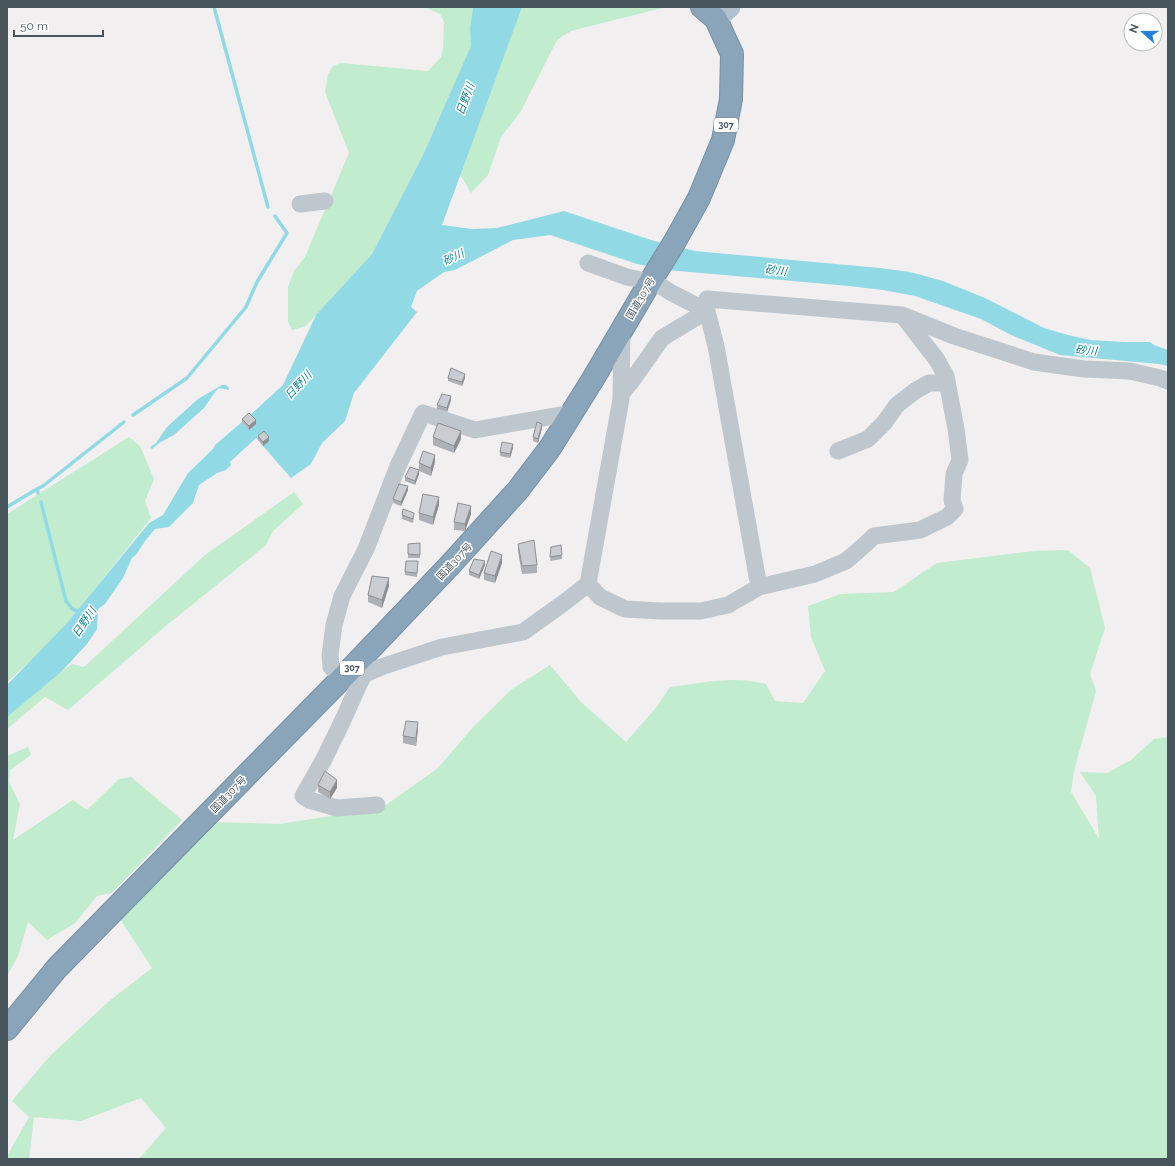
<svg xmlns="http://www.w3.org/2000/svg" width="1175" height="1166" font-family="Raleway,'Noto Sans JP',sans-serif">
<rect width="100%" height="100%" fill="#f1efef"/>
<path fill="#c1ecce" d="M 425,7 L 473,7 L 470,28 L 472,45 L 423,155 L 372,254 L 306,326 L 292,330 L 288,322 L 288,287 L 294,271 L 305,257 L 349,153 L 325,92 L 328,74 L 333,66 L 341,63 L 428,71 L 441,57 L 443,49 L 444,22 L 440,14 Z
M 510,7 L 666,7 L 571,31 L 557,40 L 521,111 L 501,137 L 488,175 L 471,193 L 455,166 Z
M 129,437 L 140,446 L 154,479 L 145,501 L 151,518 L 57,637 L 7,682 L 7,514 Z
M 294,492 L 303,504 L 273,531 L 265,546 L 167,625 L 68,710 L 45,697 L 7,729 L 7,712 L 72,664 L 84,667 L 205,555 Z
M 1068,550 L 1090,568 L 1105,628 L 1090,674 L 1096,691 L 1074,771 L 1071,792 L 1099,839 L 1096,796 L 1080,772 L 1107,773 L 1131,760 L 1154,739 L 1168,737 L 1168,1159 L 139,1159 L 166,1128 L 141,1098 L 81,1121 L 34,1117 L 29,1159 L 8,1159 L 7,1156 L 29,1117 L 12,1101 L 49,1057 L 108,1002 L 152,968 L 120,919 L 210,822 L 280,824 L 382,808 L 438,768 L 474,726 L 512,689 L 550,665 L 582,703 L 626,742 L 655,709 L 670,687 C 702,683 735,675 766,684 L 775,701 L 803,703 L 825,671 L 811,637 L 808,606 L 841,594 L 894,592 L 937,563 L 1035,551 Z
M 28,747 L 31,755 L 10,770 L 9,782 L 20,804 L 13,840 L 73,800 L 87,810 L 119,779 L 131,777 L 182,820 L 112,893 L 97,896 L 75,923 L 47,940 L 28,922 L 18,956 L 7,976 L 7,756 Z"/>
<path fill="#91dae5" d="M 473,7 L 522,7 L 442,225 L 472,229 L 497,228 L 564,211 L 651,240 L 695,251 L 880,268 L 910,272 L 943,281 L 985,298 L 1044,328 L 1068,335 L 1091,340 L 1124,342 L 1150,342 L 1154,345 L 1168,350 L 1168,366 L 1159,364 L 1060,355 L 1011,335 L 981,319 L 915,296 L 883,290 L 849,286 L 667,270 L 637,264 L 550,235 L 513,240 L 455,270 L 444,272 L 417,291 L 411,307 L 417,312 L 354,393 L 345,421 L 322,443 L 311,464 L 291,478 L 263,446 L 269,441 L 264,435 L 258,440 L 256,438 L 230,462 L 231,465 L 226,470 L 217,473 L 199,485 L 193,503 L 169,527 L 155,529 L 145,541 L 136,555 L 132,558 L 123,578 L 105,604 L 98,609 L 97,629 L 87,644 L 61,672 L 7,717 L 7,685 L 68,622 L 149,523 L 163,515 L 188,473 L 213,449 L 215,445 L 242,422 L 249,430 L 249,416 L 283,385 L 316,315 L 372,254 L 423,155 L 471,46 L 470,28 Z
M 222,385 L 226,385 L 229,388 L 229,390 L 219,388 L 215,392 L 204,408 L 174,435 L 159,443 L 152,449 L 150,447 L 156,443 L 167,427 L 198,399 Z"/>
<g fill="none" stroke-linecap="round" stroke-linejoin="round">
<path stroke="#91dae5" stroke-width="3.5" d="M 214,7 L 268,207
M 133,415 L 187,378 L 246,307 L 257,282 L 287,233 L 275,216
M 38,493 L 37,489 L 43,486 L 124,422
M 41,502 L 66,601 L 72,609 L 80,612
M 7,507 L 37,489"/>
<defs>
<path id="highway" d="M 7,1029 L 57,968 L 348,672 L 451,564 L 518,490 L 550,448 L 593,379 L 650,282 L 674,243 L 699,198 L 723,140 L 731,99 L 732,54 L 716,19 L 702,7"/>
</defs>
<use href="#highway" stroke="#7690a6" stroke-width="24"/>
<path stroke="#bec7cd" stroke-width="17" d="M 300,204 L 325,201
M 588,263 L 627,277 L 650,282 L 661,286 L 670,292 L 707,311
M 621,394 L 631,382 L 662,338 L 707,311
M 838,451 L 868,439 L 884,423 L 897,405 L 915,391 L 929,383 L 947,383
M 588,584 L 600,597 L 625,609 L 660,611 L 701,611 L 728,605 L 759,587 L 815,574 L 846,561 L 860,549 L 874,536 L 920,530 L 947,517 L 955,509 L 952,500 L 954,474 L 960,460 L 956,429 L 946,376 L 937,360 L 903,316
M 759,587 L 716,346 L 707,311 L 707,299 L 902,315 L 954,336 L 1034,362 L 1084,369 L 1130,371 L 1160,378 L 1168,381
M 353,666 L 365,674 L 384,666 L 442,647 L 523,632 L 565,602 L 588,584 L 621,399 L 622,330
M 365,674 L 361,680 L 342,722 L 324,759 L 303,796 L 309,800 L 337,808 L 377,805
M 342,678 L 331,667 L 330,655 L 334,625 L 342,596 L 366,549 L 398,466 L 423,413 L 475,430 L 572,413"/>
<path stroke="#b1c0cc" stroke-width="21" d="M 716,19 L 730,7"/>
<use href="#highway" stroke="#8aa5ba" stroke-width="22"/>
</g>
<path fill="#adb0b4" d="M 448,378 L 465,378 L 462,386 L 448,381 Z
M 451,400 L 447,412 L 437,409 L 437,405 Z
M 242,419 L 256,424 L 249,430 L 242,422 Z
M 542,428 L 538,443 L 533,441 L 533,437 Z
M 258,436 L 269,441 L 263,446 L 258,440 Z
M 433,437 L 461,439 L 454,453 L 433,445 Z
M 513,448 L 510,458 L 500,456 L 500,452 Z
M 435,462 L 431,476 L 419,471 L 419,474 L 415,485 L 405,481 L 405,477 L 419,470 L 419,463 Z
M 408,490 L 401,506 L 393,503 L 393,499 Z
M 439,505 L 433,525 L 419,520 L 419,513 Z
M 471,514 L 465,531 L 454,530 L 454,522 Z
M 402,515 L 414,517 L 413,523 L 402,519 Z
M 420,543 L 420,558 L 408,558 L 408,544 Z
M 518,544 L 537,565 L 537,573 L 522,574 L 518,552 Z
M 551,547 L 562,555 L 562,559 L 550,561 Z
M 502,563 L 495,583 L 484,580 L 484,573 Z
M 418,565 L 417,577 L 405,575 L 405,572 Z
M 485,565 L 479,579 L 469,575 L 469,571 Z
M 389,586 L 382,608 L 368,602 L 368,595 Z
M 418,729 L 416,746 L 403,743 L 403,736 Z
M 318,785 L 337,788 L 330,799 L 318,792 Z"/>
<path fill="#8d9092" d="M 465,374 L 465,378 L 462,386 L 462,382 Z
M 451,396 L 451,400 L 447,412 L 447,408 Z
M 256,420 L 256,424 L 249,430 L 249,426 Z
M 542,424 L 542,428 L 538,443 L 538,439 Z
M 461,431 L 461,439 L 454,453 L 454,446 Z
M 269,437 L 269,441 L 263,446 L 263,442 Z
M 513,444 L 513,448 L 510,458 L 510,454 Z
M 435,455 L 435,462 L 431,476 L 431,468 Z
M 419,470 L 419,474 L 415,485 L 415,481 Z
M 408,486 L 408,490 L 401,506 L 401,502 Z
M 439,497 L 439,505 L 433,525 L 433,517 Z
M 471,506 L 471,514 L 465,531 L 465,524 Z
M 502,555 L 502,563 L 495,583 L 495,576 Z
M 485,561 L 485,565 L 479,579 L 479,575 Z
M 389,578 L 389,586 L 382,608 L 382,600 Z
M 418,722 L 418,729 L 416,746 L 416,738 Z
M 337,780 L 337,788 L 330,799 L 330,792 Z"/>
<path fill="#c9cdd1" stroke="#8d9092" d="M 451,368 L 465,374 L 462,382 L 448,378 Z
M 442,394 L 451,396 L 447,408 L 437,405 Z
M 249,413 L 256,420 L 249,426 L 242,419 Z
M 537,422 L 542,424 L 538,439 L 533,437 Z
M 438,423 L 461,431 L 454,446 L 433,437 Z
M 264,431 L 269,437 L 263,442 L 258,436 Z
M 502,442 L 513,444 L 510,454 L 500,452 Z
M 423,451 L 435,455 L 431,468 L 419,463 Z
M 410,467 L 419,470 L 415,481 L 405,477 Z
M 399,484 L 408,486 L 401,502 L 393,499 Z
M 423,494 L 439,497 L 433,517 L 419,513 Z
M 458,503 L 471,506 L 465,524 L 454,522 Z
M 403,509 L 414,513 L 413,519 L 402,515 Z
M 534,540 L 537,565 L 522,566 L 518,544 Z
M 420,543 L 420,555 L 408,554 L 408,544 Z
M 561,545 L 562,555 L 550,557 L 551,547 Z
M 491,551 L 502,555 L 495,576 L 484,573 Z
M 474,559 L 485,561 L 479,575 L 469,571 Z
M 406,561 L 418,561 L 417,573 L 405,572 Z
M 372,576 L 389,578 L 382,600 L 368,595 Z
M 406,721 L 418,722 L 416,738 L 403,736 Z
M 325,771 L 337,780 L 330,792 L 318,785 Z"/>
<g text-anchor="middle" stroke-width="3" stroke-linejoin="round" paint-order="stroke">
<g fill="#fff" stroke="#7f878c" stroke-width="1">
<rect x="714" y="118" width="24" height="14" rx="3"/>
<rect x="340" y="661" width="24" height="14" rx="3"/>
</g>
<g font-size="9" font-weight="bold" fill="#48545b">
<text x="726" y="128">307</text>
<text x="352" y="671">307</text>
</g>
<g font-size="10" fill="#48545b" stroke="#fff">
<text transform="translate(640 298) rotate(-60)" y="4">国道307号</text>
<text transform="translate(454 561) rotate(-47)" y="4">国道307号</text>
<text transform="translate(228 794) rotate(-46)" y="4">国道307号</text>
</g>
<g font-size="11" font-style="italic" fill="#168191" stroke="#fff">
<text transform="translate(465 99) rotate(-70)" y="4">日野川</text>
<text transform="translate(453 257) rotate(-25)" y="4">砂川</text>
<text transform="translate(776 270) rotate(7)" y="4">砂川</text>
<text transform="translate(1086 350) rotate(5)" y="4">砂川</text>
<text transform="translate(298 385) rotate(-47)" y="4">日野川</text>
<text transform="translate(84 622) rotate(-56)" y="4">日野川</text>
</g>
</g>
<rect width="1175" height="1166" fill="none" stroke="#48545b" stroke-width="16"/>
<g transform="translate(1143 32) rotate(291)"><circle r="19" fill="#ffffff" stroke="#b6bbbd"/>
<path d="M0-3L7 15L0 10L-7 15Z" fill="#277fd4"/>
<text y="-6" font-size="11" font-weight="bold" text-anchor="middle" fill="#48545b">N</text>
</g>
<path d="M14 30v6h89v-6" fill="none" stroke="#48545b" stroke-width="2"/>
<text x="20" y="30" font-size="12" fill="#48545b" stroke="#ffffff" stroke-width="3" paint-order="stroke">50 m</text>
</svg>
